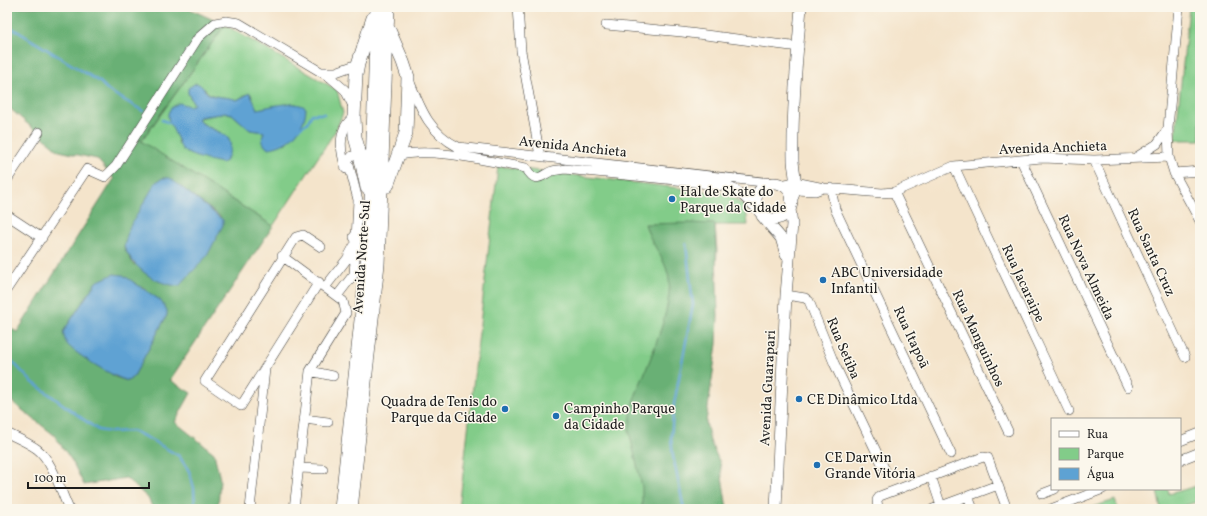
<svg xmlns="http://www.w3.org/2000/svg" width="1207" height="516" font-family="Vollkorn,serif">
<rect width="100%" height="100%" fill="#fbf7ec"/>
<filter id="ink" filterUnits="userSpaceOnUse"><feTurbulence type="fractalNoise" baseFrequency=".025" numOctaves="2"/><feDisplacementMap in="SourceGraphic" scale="8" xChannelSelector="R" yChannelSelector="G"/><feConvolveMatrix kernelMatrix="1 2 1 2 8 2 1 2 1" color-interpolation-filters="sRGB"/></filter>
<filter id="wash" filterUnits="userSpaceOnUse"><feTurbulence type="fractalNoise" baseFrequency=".012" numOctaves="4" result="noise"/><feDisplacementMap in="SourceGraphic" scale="16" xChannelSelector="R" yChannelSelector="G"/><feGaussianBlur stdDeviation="0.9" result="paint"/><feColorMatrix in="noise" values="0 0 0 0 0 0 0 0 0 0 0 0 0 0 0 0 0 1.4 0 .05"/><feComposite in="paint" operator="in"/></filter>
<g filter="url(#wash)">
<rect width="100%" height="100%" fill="#f4e4cb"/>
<path fill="#82cc89" stroke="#4f7452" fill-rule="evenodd" d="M 1189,7 L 1200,7 L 1200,140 L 1175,140 Z
M 225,25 L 337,90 L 343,113 L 336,130 L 273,226 L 141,142 ZM 205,89 C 210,99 227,96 237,100 L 247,94 L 251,94 L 253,103 L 257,109 L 296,104 L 297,132 L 285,144 L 261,130 L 250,130 L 232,114 L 224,112 L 220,114 L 198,118 C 206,130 221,129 229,140 L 178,143 L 177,136 L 190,106 L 194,104 L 188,93 Z
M 498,166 L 728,194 L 746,207 L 748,225 L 715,225 L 717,251 L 698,509 L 459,509 Z
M 1200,485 L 1200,501 L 1173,509 L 1161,509 L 1157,491 L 1168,489 L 1169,494 Z
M 1115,500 L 1118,509 L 1086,509 Z"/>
<path fill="#69b075" stroke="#426648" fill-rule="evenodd" d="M 7,7 L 185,7 L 225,25 L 141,141 L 273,226 L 170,380 L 191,393 L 175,422 L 214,453 L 220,479 L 218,509 L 153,509 L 148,498 L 126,478 L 84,485 L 72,461 L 54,435 L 7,398 L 7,326 L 17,332 L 114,179 L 97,159 L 59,151 L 7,106 ZM 163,178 L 170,179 L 221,217 L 134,265 L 124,247 ZM 96,282 L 143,287 L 167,315 L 134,376 L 128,381 L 115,377 L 63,332 Z
M 688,223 L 715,224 L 718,315 L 717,344 L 706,422 L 710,441 L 720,463 L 727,509 L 642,509 L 642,487 L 629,431 L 633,402 C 645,370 676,306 668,274 C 664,257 650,243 645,224 Z"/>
<path fill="#5ea2d3" stroke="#3d5f78" d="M 196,83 C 204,85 204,93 211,95 C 219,98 227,96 237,100 L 250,93 L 257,109 C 270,107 295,99 306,108 C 305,130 288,147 267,148 C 262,143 261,138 264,132 L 250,130 L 232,114 L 224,112 L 221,114 L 200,117 L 198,119 C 211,136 242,128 226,161 L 221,163 C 210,160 192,158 183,150 C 179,146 179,140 176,136 C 170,122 160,112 179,103 L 190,106 L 194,104 L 188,93 L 188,88 Z
M 163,178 L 170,178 L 223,220 L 223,225 L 207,256 L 179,286 C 154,284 135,269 124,247 L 129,228 L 156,182 Z
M 114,274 L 123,275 L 160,300 L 167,310 L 167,315 L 134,376 L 128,381 C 115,378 75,354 67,344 C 65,341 64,336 63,332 L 96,282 Z"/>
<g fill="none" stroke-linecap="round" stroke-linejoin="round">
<path stroke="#5ea2d3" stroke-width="2.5" d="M 7,8 L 9,7
M 7,25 L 100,82 L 109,91 L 143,111
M 162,120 L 170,123
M 298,129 L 307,123 L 312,114 L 324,114
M 7,356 L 31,381 L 98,430 L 110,432 L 132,431 L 146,437 L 179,456 L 189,471 L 194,488 L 195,509
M 684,509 L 673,456 L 671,438 L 674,404 L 693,305 L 686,244"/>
</g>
</g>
<g filter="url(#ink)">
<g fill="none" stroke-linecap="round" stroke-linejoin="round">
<defs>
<path id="minor" d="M 518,7 L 521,51 L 540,156
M 1179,7 L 1168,128 L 1169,157 L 1174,173 L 1200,221
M 606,25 L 682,32 L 799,47
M 323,72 L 336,72 L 358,64
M 409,80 C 421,109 428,131 458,147 L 772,183
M 397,156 C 430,146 490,162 526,168 C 536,185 540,176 552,171 C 556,170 561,170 565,169 L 686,181 L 729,187 L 736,190 L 758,210
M 1135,158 L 1157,144 L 1167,130
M 1021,160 L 1128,387
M 1094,160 L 1185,357
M 954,166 L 1069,411
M 346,169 C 340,151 337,129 354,117
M 1174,173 L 1200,171
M 7,180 L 39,132
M 781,185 L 795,182 L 824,188 L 882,193 L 894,192 L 954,166 L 1042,158 L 1094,160 L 1169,157
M 831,188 L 835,209 L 951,454
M 796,190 L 815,191 L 823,188
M 894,192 L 1008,431
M 7,215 L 42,238
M 282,256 L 343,301 L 346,313 L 310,371 L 294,509
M 319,282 L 241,406 L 205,381 L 296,237 L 303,235 L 321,247
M 326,286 L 347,259 L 354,246
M 7,289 L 87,169 L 105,177 L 116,166 L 198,38 L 215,23 L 226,21 L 239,23 L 331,78 L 345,90 L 353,106
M 786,295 L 805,298 L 809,301 L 834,363 L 885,470
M 337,296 L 354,274 L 355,260 L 358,200 L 348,161 L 352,156 L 360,155
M 310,371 L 333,376
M 304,419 L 328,422
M 7,433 C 17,438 29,443 37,449 C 52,460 61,492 69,509
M 1180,441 L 1200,433
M 1180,460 L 1200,452
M 299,468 L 323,469
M 931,476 L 941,506
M 1042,494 L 1055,489
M 968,496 L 973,509
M 250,509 L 265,369
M 878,509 L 877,500 L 880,496 L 983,457 L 988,458 L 989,461 L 998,485
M 933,509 L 998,485 L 1007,509
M 1051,509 L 1103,489"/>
<path id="tertiary" d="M756 201a18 18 0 1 1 36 0a18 18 0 1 1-36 0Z
M 791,200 C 799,188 794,174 793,161 C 792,110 797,58 801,7
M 762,216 L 781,238 L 786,255
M 776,509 L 786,295 L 792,224 L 790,209"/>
<path id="secondary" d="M 373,18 L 358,64 L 356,75 L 354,117 L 355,137 L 360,155 L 366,158 L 381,159
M 360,155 L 367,188
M 387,186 L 406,133 L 408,77 L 403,62 L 389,30
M 356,237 L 363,235 L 370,226
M 341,509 L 370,235 L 377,7
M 351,509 L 378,264 L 388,7"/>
</defs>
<use href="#minor" stroke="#3c3a36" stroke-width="10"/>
<use href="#tertiary" stroke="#3c3a36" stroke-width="12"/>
<use href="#secondary" stroke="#3c3a36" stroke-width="14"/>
<use href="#minor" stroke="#fff" stroke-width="9"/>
<use href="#tertiary" stroke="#fff" stroke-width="11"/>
<use href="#secondary" stroke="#fff" stroke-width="13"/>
</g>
</g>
<g fill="#1f6fb2" stroke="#fbf7ec" stroke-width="1.5">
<circle cx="672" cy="199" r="4"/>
<circle cx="823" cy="280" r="4"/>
<circle cx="799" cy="399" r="4"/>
<circle cx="505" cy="409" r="4"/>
<circle cx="556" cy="416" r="4"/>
<circle cx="817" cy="465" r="4"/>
</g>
<g text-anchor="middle" stroke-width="3" stroke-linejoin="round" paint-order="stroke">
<g font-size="14" fill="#1c1c1c" stroke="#fbf7ec">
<text transform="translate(573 146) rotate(6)" y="5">Avenida Anchieta</text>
<text transform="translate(1053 147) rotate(-2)" y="5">Avenida Anchieta</text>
<text transform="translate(1152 252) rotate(65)" y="5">Rua Santa Cruz</text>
<text transform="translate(361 257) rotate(-86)" y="5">Avenida Norte-Sul</text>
<text transform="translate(1087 267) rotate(65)" y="5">Rua Nova Almeida</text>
<text transform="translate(1024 283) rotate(65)" y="5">Rua Jacaraipe</text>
<text transform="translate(912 337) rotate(65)" y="5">Rua Itapoã</text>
<text transform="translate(979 338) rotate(65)" y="5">Rua Manguinhos</text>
<text transform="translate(844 348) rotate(67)" y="5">Rua Setiba</text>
<text transform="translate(767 388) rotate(-87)" y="5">Avenida Guarapari</text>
</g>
<g font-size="14" fill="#1c1c1c" stroke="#fbf7ec" text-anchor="start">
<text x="680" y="196">Hal de Skate do<tspan x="680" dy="16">Parque da Cidade</tspan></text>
<text x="831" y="277">ABC Universidade<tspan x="831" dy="16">Infantil</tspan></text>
<text x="807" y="404">CE Dinâmico Ltda</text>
<text x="497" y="406" text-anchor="end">Quadra de Tenis do<tspan x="497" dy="16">Parque da Cidade</tspan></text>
<text x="564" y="413">Campinho Parque<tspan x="564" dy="16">da Cidade</tspan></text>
<text x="825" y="462">CE Darwin<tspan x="825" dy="16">Grande Vitória</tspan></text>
</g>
</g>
<rect width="1207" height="516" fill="none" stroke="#fbf7ec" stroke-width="24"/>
<rect x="1051" y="418" width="130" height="72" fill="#fbf7ec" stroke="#a29f99"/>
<rect x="1059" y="431" width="20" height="6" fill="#ffffff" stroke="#a29f99"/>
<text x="1087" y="438" font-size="12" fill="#1c1c1c">Rua</text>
<rect x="1059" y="448" width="20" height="12" fill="#82cc89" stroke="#a29f99"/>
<text x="1087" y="458" font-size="12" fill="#1c1c1c">Parque</text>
<rect x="1059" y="468" width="20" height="12" fill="#5ea2d3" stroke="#a29f99"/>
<text x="1087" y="478" font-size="12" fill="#1c1c1c">Água</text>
<path d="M28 482v6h121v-6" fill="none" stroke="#1c1c1c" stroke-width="2"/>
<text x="34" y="482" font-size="12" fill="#1c1c1c" stroke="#fbf7ec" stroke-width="3" paint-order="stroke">100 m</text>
</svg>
